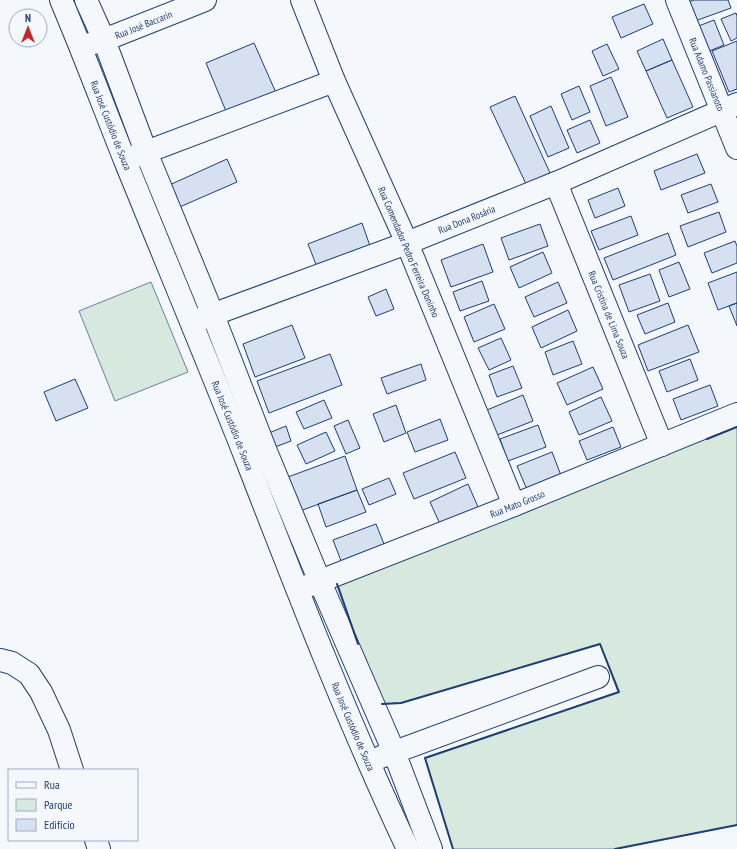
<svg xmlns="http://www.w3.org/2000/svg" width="737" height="849" font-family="'PT Sans Narrow',sans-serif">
<rect width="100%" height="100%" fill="#f4f7fb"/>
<path fill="#d7e8df" stroke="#687fa3" d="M 151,282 L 188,372 L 115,401 L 79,311 Z
M 737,427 L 737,825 L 615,849 L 453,849 L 425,758 L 618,692 L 600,644 L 401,703 L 379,704 L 337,582 Z"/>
<path fill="#d5e0f0" stroke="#1d3f73" d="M 694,0 L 728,0 L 731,8 L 695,21 L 688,2 Z
M 644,4 L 653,24 L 621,38 L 612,17 Z
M 736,13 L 737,16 L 737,38 L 731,41 L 721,19 Z
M 714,20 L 724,45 L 707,52 L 696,27 Z
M 663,39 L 672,60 L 646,71 L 637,51 Z
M 737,41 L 737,89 L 729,92 L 712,51 Z
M 254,43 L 277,95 L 228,116 L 206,63 Z
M 607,44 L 619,69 L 603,76 L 592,51 Z
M 672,60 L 693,107 L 667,118 L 646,71 Z
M 611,77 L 628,117 L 606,126 L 590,86 Z
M 579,86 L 590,112 L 572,120 L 561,94 Z
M 515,96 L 550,173 L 526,184 L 490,107 Z
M 551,106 L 569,148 L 548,157 L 530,116 Z
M 590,120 L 600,143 L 577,153 L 567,130 Z
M 697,154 L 705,173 L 661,190 L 654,171 Z
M 227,159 L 237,182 L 175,209 L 165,187 Z
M 711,184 L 718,202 L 688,213 L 681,195 Z
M 618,188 L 625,206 L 595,218 L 588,200 Z
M 719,212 L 726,232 L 688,247 L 680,226 Z
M 631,216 L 638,235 L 599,250 L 591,231 Z
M 362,223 L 370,246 L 317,267 L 308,244 Z
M 540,224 L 548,246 L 509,260 L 501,238 Z
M 668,233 L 676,255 L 613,280 L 604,258 Z
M 735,241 L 737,246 L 737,263 L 712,273 L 704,253 Z
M 483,244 L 493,272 L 451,287 L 441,260 Z
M 543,252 L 552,273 L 519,288 L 510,267 Z
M 679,262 L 690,289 L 669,297 L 659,270 Z
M 737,272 L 737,303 L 718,310 L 708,283 Z
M 650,274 L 660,301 L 629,312 L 619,285 Z
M 482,281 L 489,301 L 460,311 L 453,292 Z
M 558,282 L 567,303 L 534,317 L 525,297 Z
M 386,289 L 394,309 L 376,316 L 368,297 Z
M 668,303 L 675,322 L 645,334 L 637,315 Z
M 737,303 L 737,326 L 729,306 Z
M 494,304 L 505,329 L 474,342 L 464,317 Z
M 568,310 L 577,331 L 541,348 L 532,327 Z
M 292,325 L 305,358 L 255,377 L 243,344 Z
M 688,325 L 699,352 L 648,371 L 638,345 Z
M 501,338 L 511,360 L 489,370 L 478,348 Z
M 573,341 L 582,364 L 553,375 L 545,352 Z
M 330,354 L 342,385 L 269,413 L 257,381 Z
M 690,359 L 698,380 L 667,392 L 659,371 Z
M 421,364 L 426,380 L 387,394 L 381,378 Z
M 513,366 L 522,388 L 497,397 L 489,375 Z
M 593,367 L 603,389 L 567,405 L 557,383 Z
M 75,379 L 88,408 L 56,421 L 44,392 Z
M 710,385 L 718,406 L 681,420 L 673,399 Z
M 523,395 L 533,421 L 497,435 L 487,410 Z
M 601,397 L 612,421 L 579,435 L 569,412 Z
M 324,400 L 332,418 L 304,429 L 296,412 Z
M 396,405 L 406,433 L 384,442 L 373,414 Z
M 440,419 L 448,440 L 415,452 L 407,432 Z
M 348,420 L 360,448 L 346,454 L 334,426 Z
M 538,425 L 546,447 L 508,461 L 500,439 Z
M 286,426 L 291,441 L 275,447 L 269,433 Z
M 613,427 L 621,447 L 587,460 L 579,441 Z
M 326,432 L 335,451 L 306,464 L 297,445 Z
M 455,452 L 466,478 L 414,499 L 403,473 Z
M 552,452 L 562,478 L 528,492 L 517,466 Z
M 345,456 L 357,490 L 300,511 L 288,477 Z
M 389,478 L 396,494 L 369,505 L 362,489 Z
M 468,484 L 478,507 L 440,524 L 430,502 Z
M 357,490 L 366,512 L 326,527 L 318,504 Z
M 376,524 L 386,549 L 343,566 L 333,540 Z"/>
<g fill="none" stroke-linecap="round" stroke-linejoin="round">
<defs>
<g id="minor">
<path id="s1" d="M 61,0 C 84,54 104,108 126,163 C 167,264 209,364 249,466 C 299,595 349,724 408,849"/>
<path d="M 86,0 L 104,40 L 146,152 L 213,315 L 265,449 L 320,582 L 394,752 L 431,849"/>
<path id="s2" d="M 677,0 L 737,148"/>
<path id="s3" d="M 90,44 L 104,40 L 205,0"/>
<path d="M 133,157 L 334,81"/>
<path id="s4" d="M 556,183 L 662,445"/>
<path d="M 198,320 L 407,243 L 514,505"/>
<path id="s5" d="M 305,587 L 514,505 L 737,414"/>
<path d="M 0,660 L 12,663 L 29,674 L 41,692 L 59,730 L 72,770"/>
<path d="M 381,757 L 598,677"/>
<path d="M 96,840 L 99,849"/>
</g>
<g id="major">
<path id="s6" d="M 302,0 L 334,81 L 407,243 L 556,183 L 737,104"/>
</g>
</defs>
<use href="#minor" stroke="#1d3f73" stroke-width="24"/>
<use href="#major" stroke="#1d3f73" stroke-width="24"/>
<use href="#minor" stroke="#f4f7fb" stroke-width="22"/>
<use href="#major" stroke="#f4f7fb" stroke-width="22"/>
<path stroke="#1d3f73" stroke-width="2" d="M 707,439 L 737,427
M 337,584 L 358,644
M 382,704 L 401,703 L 600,644 L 619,692 L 425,758 L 453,849
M 615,849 L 737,825"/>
</g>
<g text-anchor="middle" stroke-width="3" stroke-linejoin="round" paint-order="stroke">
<g font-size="10" fill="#1d3f73" stroke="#f4f7fb">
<text dy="4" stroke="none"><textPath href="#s3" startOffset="57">Rua José Baccarin</textPath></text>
<text dy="4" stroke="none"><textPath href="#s2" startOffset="80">Rua Adamo Passianoto</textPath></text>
<text dy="4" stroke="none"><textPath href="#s1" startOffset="135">Rua José Custódio de Souza</textPath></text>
<text dy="4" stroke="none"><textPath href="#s6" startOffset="329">Rua Dona Rosária</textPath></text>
<text transform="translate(409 252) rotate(67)" y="4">Rua Comendador Pedro Ferreira Doninho</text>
<text dy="4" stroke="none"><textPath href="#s4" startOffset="142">Rua Cristina de Lima Souza</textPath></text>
<text dy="4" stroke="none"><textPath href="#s1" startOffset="459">Rua José Custódio de Souza</textPath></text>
<text dy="4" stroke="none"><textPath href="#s5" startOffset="228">Rua Mato Grosso</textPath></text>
<text dy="4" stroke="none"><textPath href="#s1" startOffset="783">Rua José Custódio de Souza</textPath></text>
</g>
</g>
<rect x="8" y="769" width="130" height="72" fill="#f4f7fb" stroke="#9eadc5"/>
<rect x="16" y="782" width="20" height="6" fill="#f4f7fb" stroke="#9eadc5"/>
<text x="44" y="789" font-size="12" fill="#1d3f73">Rua</text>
<rect x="16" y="799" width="20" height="12" fill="#d7e8df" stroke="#9eadc5"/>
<text x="44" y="809" font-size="12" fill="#1d3f73">Parque</text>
<rect x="16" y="819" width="20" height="12" fill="#d5e0f0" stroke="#9eadc5"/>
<text x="44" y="829" font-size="12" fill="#1d3f73">Edifício</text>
<g transform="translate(28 28)"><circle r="19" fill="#f4f7fb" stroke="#9eadc5"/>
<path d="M0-3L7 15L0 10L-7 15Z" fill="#c62828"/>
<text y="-6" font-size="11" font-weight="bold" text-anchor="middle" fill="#1d3f73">N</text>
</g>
</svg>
